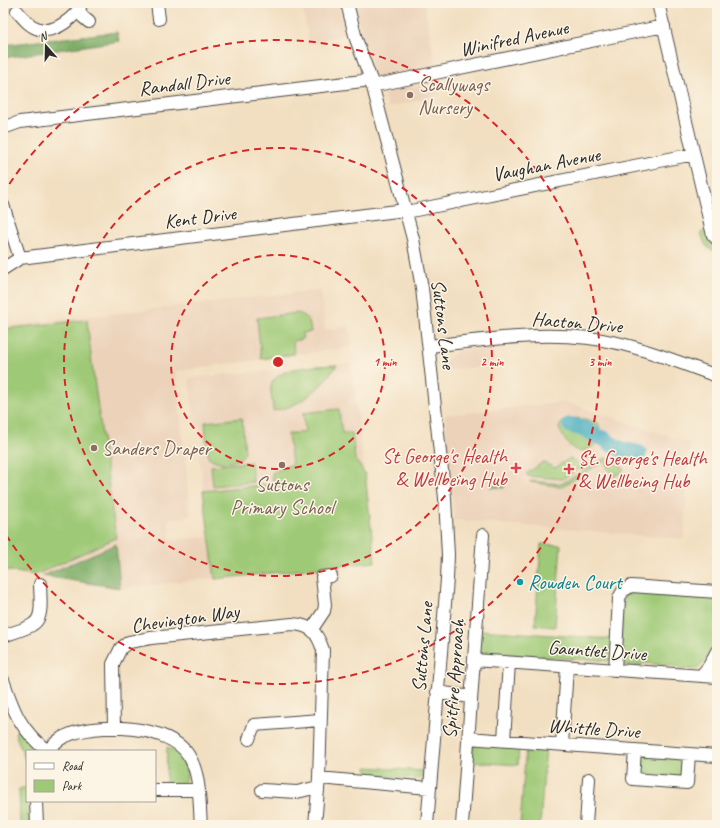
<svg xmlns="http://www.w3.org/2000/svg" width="720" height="828" font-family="Caveat,sans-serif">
<rect width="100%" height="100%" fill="#fcf5e5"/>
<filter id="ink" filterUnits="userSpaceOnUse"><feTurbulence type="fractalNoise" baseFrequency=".025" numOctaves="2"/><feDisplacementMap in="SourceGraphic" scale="8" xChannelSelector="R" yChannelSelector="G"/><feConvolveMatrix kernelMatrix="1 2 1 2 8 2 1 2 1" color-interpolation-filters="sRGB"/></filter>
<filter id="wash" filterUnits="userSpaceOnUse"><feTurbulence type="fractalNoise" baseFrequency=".012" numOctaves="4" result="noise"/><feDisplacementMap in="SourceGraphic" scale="16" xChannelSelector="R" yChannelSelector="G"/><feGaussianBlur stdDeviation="0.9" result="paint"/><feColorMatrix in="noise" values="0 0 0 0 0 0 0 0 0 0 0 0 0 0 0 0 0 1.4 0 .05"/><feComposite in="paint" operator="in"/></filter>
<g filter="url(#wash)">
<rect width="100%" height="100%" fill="#f2dfc1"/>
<path fill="#ecd2b9" d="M 302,3 L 338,3 L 345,33 L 309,45 Z
M 353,3 L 424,3 L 437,70 L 376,81 Z
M 436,81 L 440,94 L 388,108 L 384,96 L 387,92 Z
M 321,290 L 325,330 L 349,327 L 351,347 L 176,371 L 191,516 L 168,519 L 171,540 L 210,537 L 199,456 L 201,451 L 203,440 L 200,428 L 194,420 L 189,378 L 351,363 L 375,562 L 120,588 L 3,570 L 3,326 Z
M 492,347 L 494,366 L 442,370 L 441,365 L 458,351 Z
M 566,402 L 689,443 L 684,539 L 454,520 L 445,415 Z"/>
<path fill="#9ec976" stroke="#647a50" d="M 702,231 L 706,231 L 710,242 L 717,247 L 717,252 C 705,248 705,245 701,233 Z
M 297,313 C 308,315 310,322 311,332 L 302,333 L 303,339 L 293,341 L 294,354 L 261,359 L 257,318 Z
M 87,320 L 92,364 L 116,538 L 35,575 L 3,570 L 3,329 Z
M 337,365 C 322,387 301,407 273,411 C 273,404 270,393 271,386 C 276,365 321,366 337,365 Z
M 339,409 L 342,433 L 352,433 L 355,459 L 365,474 L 375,562 L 215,579 L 203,491 L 273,484 L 272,473 L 292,464 L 288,434 L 305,432 L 303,413 Z
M 242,418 L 245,452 C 239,465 218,465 208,457 L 205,422 Z
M 574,418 L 585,419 L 598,423 C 607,438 587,458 574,449 C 567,445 562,435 559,428 C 562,420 566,419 574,418 Z
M 570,458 L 583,467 L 562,479 L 528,476 L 526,474 L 543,462 L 555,468 Z
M 605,458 L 623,468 L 623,471 L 613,477 L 604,461 L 562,487 L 530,482 L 530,481 L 561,484 Z
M 251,462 L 253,482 L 213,486 L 211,466 Z
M 541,544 L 561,545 L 555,627 L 535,625 Z
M 629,591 L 653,591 L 656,595 L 699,598 L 703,595 L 717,596 L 717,640 L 710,654 L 698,669 L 679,669 L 676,666 L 644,663 L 640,666 L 622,665 L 620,663 L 623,599 Z
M 479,630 L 612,639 L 610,661 L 478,653 Z
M 18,729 L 35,750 L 35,751 L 27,751 L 27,765 L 15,733 Z
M 473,742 L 519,745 L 518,765 L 472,762 Z
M 526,745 L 546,746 L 540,825 L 520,825 Z
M 167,747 C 171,749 176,752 180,756 C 185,762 192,779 181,784 C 177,786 170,785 166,785 Z
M 640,756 L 683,760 L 682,777 L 638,774 Z
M 367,767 L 424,771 L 422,777 L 419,779 L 371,775 L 368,773 Z
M 27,787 L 29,825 L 20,825 L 19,789 Z"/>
<path fill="#7ead67" stroke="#546c49" d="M 117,32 L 119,41 L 3,58 L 3,45 Z
M 504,479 L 504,488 L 490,487 Z
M 116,544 L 120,588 L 43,576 Z"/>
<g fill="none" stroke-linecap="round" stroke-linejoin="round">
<path stroke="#41aac0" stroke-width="16" d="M 570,425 L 587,430 L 596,436 L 605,439 L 611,444 L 621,449 L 639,453"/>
</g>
</g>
<g filter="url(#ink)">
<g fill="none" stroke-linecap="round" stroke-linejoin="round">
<defs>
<path id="minor" d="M 157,3 L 159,19
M 347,3 L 356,39 L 371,80 L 413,239 L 422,288 L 445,498 L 448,555 L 447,579 L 427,825
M 658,3 L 711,227 L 713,235 L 717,239
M 79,10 L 83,17 L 89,22
M 17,11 C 23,18 29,26 39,29 C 55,34 76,17 82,3
M 372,86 L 664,26
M 3,128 L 20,122 L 371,80
M 3,205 L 20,258
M 406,212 L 694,154
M 3,269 L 20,258 L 405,210
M 429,346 C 494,339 557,328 622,344 C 654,352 686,365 717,376
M 312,629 L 324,611 L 325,605 L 322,577 L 331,576
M 3,636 C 42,623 42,625 40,584
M 474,660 L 717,677
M 615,670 L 619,598 L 623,591 L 631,586 L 717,592
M 701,676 L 709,666 L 717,651
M 3,680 C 14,712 20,729 47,751
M 437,692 L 471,697
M 114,728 L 113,664 L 121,648 L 129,642 L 151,638 L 292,624 C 311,625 317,632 323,650 L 319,778 L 315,825
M 468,738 L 717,756
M 249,739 L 254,725 L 320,720
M 504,740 L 509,663
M 562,745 L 567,667
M 635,750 L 633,779 L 687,783 L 689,754
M 47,751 C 53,745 58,739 66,736 C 95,722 171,724 189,756 C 201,776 199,802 201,825
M 319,778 L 429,788
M 155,790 L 199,790
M 262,790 L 297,792 L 318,787
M 36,801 L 37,825
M 462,825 L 483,535
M 586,825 L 589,779"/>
</defs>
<use href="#minor" stroke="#494642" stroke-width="14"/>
<use href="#minor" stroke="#fff" stroke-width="12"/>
</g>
</g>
<g fill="none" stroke="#d62828" stroke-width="2" stroke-dasharray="7 5">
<circle cx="278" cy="362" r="107"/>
<circle cx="278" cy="362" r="214"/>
<path d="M3 194A322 322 0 1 1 3 530"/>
</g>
<g fill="#8d6e63" stroke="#fcf5e5" stroke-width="1.5">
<circle cx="410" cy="95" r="4"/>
<circle cx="94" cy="448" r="4"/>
<circle cx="282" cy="465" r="4"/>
</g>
<g fill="#e0444e" stroke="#fcf5e5" stroke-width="1.5">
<path d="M514 462h4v4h4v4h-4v4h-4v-4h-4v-4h4z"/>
<path d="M567 463h4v4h4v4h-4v4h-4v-4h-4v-4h4z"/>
</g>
<circle fill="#0f9aa8" stroke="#fcf5e5" stroke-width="1.5" cx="520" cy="582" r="4"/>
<g text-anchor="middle" stroke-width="3" stroke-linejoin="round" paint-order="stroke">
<g font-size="20" fill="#2b2b2b" stroke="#fcf5e5">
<text transform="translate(514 38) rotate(-12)" y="7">Winifred Avenue</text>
<text transform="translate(184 83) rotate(-7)" y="7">Randall Drive</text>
<text transform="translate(546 164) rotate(-11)" y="7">Vaughan Avenue</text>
<text transform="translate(200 217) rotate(-7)" y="7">Kent Drive</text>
<text transform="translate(577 322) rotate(5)" y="7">Hacton Drive</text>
<text transform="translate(444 324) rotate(83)" y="7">Suttons Lane</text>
<text transform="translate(185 618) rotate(-8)" y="7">Chevington Way</text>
<text transform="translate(422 647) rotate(-85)" y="7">Suttons Lane</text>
<text transform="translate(597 650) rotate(4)" y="7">Gauntlet Drive</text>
<text transform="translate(453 679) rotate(-86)" y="7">Spitfire Approach</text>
<text transform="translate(594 728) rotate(4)" y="7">Whittle Drive</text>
</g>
<g font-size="20" fill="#785e54" stroke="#fcf5e5" text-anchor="start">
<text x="418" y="91">Scallywags<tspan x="418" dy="23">Nursery</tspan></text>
<text x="102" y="455">Sanders Draper</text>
<text x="282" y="491" text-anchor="middle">Suttons<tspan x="282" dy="23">Primary School</tspan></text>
</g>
<g font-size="20" fill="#be3a42" stroke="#fcf5e5" text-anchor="end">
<text x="507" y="463">St George's Health<tspan x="507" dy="23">&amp; Wellbeing Hub</tspan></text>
<text x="578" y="465" text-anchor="start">St. George's Health<tspan x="578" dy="23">&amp; Wellbeing Hub</tspan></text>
</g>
<g font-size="20" fill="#0d838f" stroke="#fcf5e5" text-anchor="start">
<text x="528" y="589">Rowden Court</text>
</g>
</g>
<circle cx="278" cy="362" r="6" fill="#d62828" stroke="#fcf5e5" stroke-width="2"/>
<g font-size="12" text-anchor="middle" font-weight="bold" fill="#d62828" stroke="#fcf5e5" stroke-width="3" stroke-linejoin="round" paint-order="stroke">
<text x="385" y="366">1 min</text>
<text x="492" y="366">2 min</text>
<text x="600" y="366">3 min</text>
</g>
<rect width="720" height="828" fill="none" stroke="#fcf5e5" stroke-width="16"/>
<rect x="26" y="750" width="130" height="52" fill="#fcf5e5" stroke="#a8a49b"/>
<rect x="34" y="763" width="20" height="6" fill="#ffffff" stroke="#a8a49b"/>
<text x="62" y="770" font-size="12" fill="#2b2b2b">Road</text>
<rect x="34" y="780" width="20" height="12" fill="#9ec976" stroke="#a8a49b"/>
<text x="62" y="790" font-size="12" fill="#2b2b2b">Park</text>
<g transform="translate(46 46) rotate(340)" stroke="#fcf5e5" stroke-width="3" paint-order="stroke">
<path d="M0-3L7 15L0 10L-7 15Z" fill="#2b2b2b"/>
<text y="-6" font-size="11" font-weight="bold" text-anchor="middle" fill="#2b2b2b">N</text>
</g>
</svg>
